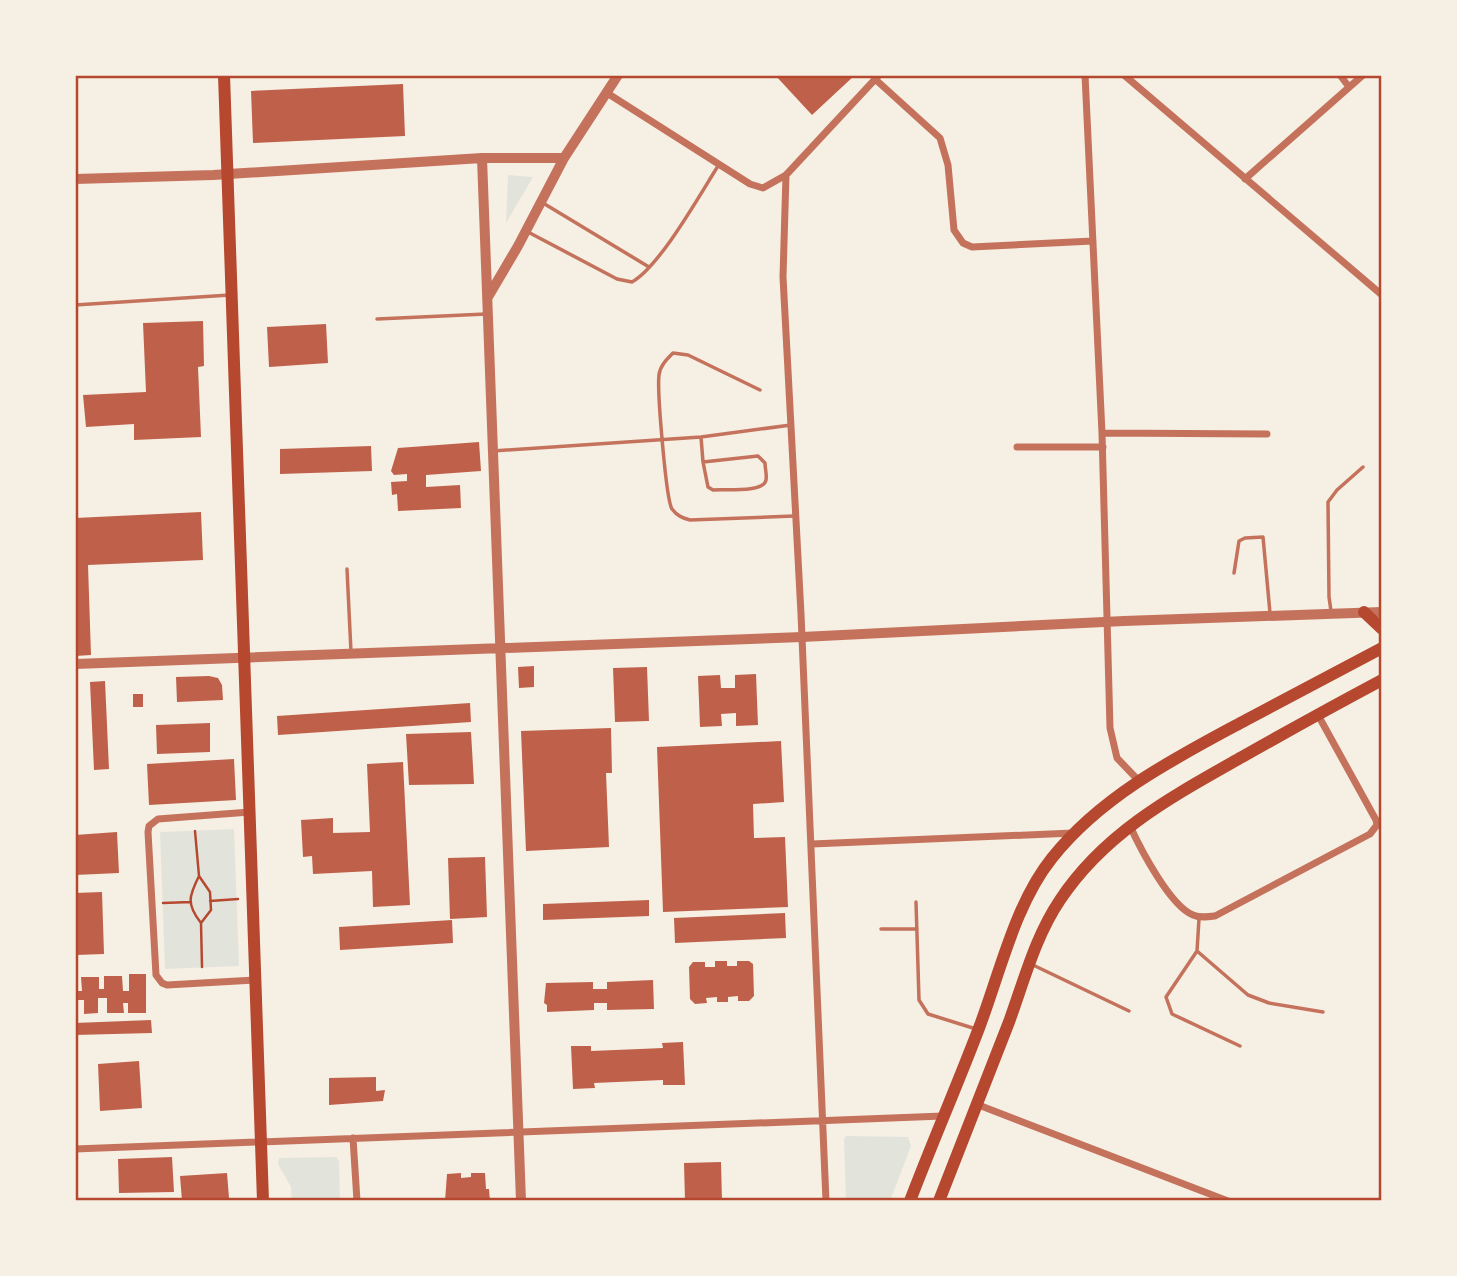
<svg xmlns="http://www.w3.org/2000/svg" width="1457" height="1276" font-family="Merriweather,serif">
<rect width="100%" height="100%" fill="#f6efe4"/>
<path fill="#e2e4dc" d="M 508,175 L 533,177 L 506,223 Z
M 234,829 L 239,966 L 165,969 L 160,832 Z
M 846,1136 L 908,1137 L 911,1146 L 890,1201 L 846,1201 L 844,1139 Z
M 336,1157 L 339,1161 L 340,1201 L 292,1201 L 291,1187 L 278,1164 L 279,1158 Z"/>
<path fill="#bf614a" d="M 775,75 L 855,75 L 812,115 Z
M 403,84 L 405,136 L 253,143 L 251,91 Z
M 203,321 L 204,366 L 198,367 L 201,437 L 134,440 L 134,424 L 86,427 L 83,395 L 146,392 L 143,323 Z
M 326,324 L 328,363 L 269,367 L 267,327 Z
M 479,442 L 481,471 L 426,475 L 426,487 L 460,485 L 461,508 L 398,511 L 397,494 L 392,495 L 391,482 L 407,481 L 407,474 L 394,475 L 391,471 L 398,448 Z
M 371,446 L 372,471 L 280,474 L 280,449 Z
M 201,512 L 203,560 L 88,565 L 91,655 L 75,656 L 75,518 Z
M 534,666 L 534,687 L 519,688 L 518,667 Z
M 647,667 L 649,721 L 615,722 L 613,668 Z
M 756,674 L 758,725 L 736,726 L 736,713 L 721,714 L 722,726 L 700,727 L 698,676 L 720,675 L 721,688 L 735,688 L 735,675 Z
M 209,676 L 218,678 L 222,685 L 223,700 L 177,702 L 176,677 Z
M 105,681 L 109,769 L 94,770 L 90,682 Z
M 133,694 L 143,694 L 143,707 L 133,707 Z
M 470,703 L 471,722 L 278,735 L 277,716 Z
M 210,723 L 210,752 L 157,754 L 156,725 Z
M 611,728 L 612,773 L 606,773 L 609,847 L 526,851 L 521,731 Z
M 471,732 L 474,784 L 409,785 L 406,734 Z
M 781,741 L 784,802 L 753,804 L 754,838 L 785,837 L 788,907 L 663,912 L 657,747 Z
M 234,759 L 236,800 L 149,805 L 147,764 Z
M 403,762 L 410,905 L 373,907 L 372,871 L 313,874 L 312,856 L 303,857 L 301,820 L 333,818 L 333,833 L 370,832 L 367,764 Z
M 117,832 L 119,873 L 75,875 L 75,835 Z
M 485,857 L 487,917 L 450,919 L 448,858 Z
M 102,892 L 104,954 L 76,955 L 75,893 Z
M 649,900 L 649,916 L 543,920 L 543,904 Z
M 785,913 L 786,938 L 675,943 L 674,918 Z
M 452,920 L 453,943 L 340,950 L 339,927 Z
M 715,961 L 727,961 L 727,966 L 737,966 L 737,961 L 749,961 L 753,964 L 754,996 L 749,1001 L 738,1001 L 738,996 L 728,997 L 728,1002 L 717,1002 L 717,997 L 706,998 L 707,1003 L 695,1004 L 690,999 L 689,967 L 693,962 L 705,962 L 705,967 L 715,967 Z
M 129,974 L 146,974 L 146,1013 L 128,1013 L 128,1003 L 123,1003 L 124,1013 L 107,1013 L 107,998 L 98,998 L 98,1013 L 84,1014 L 84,1000 L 75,1000 L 75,991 L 82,991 L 81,977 L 99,977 L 99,989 L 104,989 L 104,976 L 122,976 L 123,991 L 129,991 Z
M 653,980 L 654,1009 L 607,1010 L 607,1003 L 594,1003 L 594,1010 L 547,1012 L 547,1005 L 544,1003 L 546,983 L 593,982 L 593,989 L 607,989 L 607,982 Z
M 151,1020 L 152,1033 L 75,1035 L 75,1023 Z
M 683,1042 L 685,1085 L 663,1085 L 663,1080 L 594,1083 L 595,1088 L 573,1089 L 571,1046 L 591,1046 L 591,1051 L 640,1049 L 663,1048 L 662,1043 Z
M 139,1061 L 142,1108 L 100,1111 L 98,1064 Z
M 376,1077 L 376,1091 L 385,1090 L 383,1101 L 329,1105 L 329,1078 Z
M 172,1157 L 174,1192 L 119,1193 L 118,1159 Z
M 721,1162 L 722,1201 L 685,1201 L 684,1163 Z
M 227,1173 L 229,1198 L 182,1201 L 180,1176 Z
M 461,1173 L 461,1178 L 471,1177 L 471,1173 L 485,1173 L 486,1189 L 489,1189 L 490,1201 L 445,1201 L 447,1174 Z"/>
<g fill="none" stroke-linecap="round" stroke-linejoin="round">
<path stroke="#b5482f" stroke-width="2.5" d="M 195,831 L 199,876 L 210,892 L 211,910 L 201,923 L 202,967
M 199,876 C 189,896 186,904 201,923
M 210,901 L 238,899
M 163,903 L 191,902"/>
<path stroke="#c5725c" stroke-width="3.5" d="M 543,203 L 649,267
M 528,232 L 617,279 L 632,282 C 660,266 699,196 718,166
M 75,305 L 230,295
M 377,319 L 486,314
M 760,390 L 688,355 L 673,353 C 666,360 660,366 659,375 C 657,390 666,500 672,509 C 677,516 683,518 690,520 L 794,516
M 701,437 L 703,462 L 708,487 L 713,490 C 724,489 764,493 766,480 C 767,475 765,468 765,463 L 758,456 L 703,462
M 493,451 L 701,437 L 791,425
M 347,569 L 351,652
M 1234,573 L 1239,541 L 1245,538 L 1263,537 L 1270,613
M 1331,611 L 1329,597 L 1328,502 L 1337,490 L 1363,467
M 916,902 L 919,1000 L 928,1014 L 976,1029
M 1199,919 L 1197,951 L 1166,997 L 1172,1014 L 1240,1046
M 881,929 L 917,929
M 1197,951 L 1248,995 L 1269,1003 L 1323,1012
M 1033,965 L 1129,1011"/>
<path stroke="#c5725c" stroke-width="7" d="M 1085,75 L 1102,433 L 1110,728 L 1117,758 L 1139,781
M 1124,75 L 1382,295
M 1340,75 L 1349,87
M 875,79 L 940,138 L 948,165 L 954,230 L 963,243 L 972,247 L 1093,241
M 607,93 L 750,184 L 763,188 L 786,175 L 879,75
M 786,175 L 783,277 L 801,614 L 826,1201
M 1245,179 L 1363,75
M 1102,433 L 1267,434
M 1017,447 L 1103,447
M 250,812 L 158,819 L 149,826 L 148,832 L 156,975 L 162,983 L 167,985 L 255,980
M 1130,826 C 1140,848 1170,906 1193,915 C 1200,918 1207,917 1215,916 L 1370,834 L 1377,825 L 1376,820 L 1318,715
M 812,844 L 1073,833
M 976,1104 L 1228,1201
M 353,1138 L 357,1201
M 75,1149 L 943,1116"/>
<path stroke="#c5725c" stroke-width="10" d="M 482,158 L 521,1201
M 75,179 L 213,175 L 482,158 L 564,158
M 488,297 L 518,246 L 564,158 L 618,75
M 75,664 L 802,637 L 1124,621 L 1382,612"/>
<path stroke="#b5482f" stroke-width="12" d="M 224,75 L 263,1201
M 1364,612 L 1382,629
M 910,1201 C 932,1143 957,1086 979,1028 C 1000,973 1015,904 1052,858 C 1102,795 1177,757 1246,720 C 1291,696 1336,672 1382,648
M 939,1201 C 962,1141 986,1082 1009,1022 C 1024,981 1035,937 1060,900 C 1105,832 1173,796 1242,757 C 1288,731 1335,705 1382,680"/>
</g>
<rect width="1457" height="1276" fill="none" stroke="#f6efe4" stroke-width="154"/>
<rect x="77" y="77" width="1303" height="1122" fill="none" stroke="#b5482f" stroke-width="2.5"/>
</svg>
